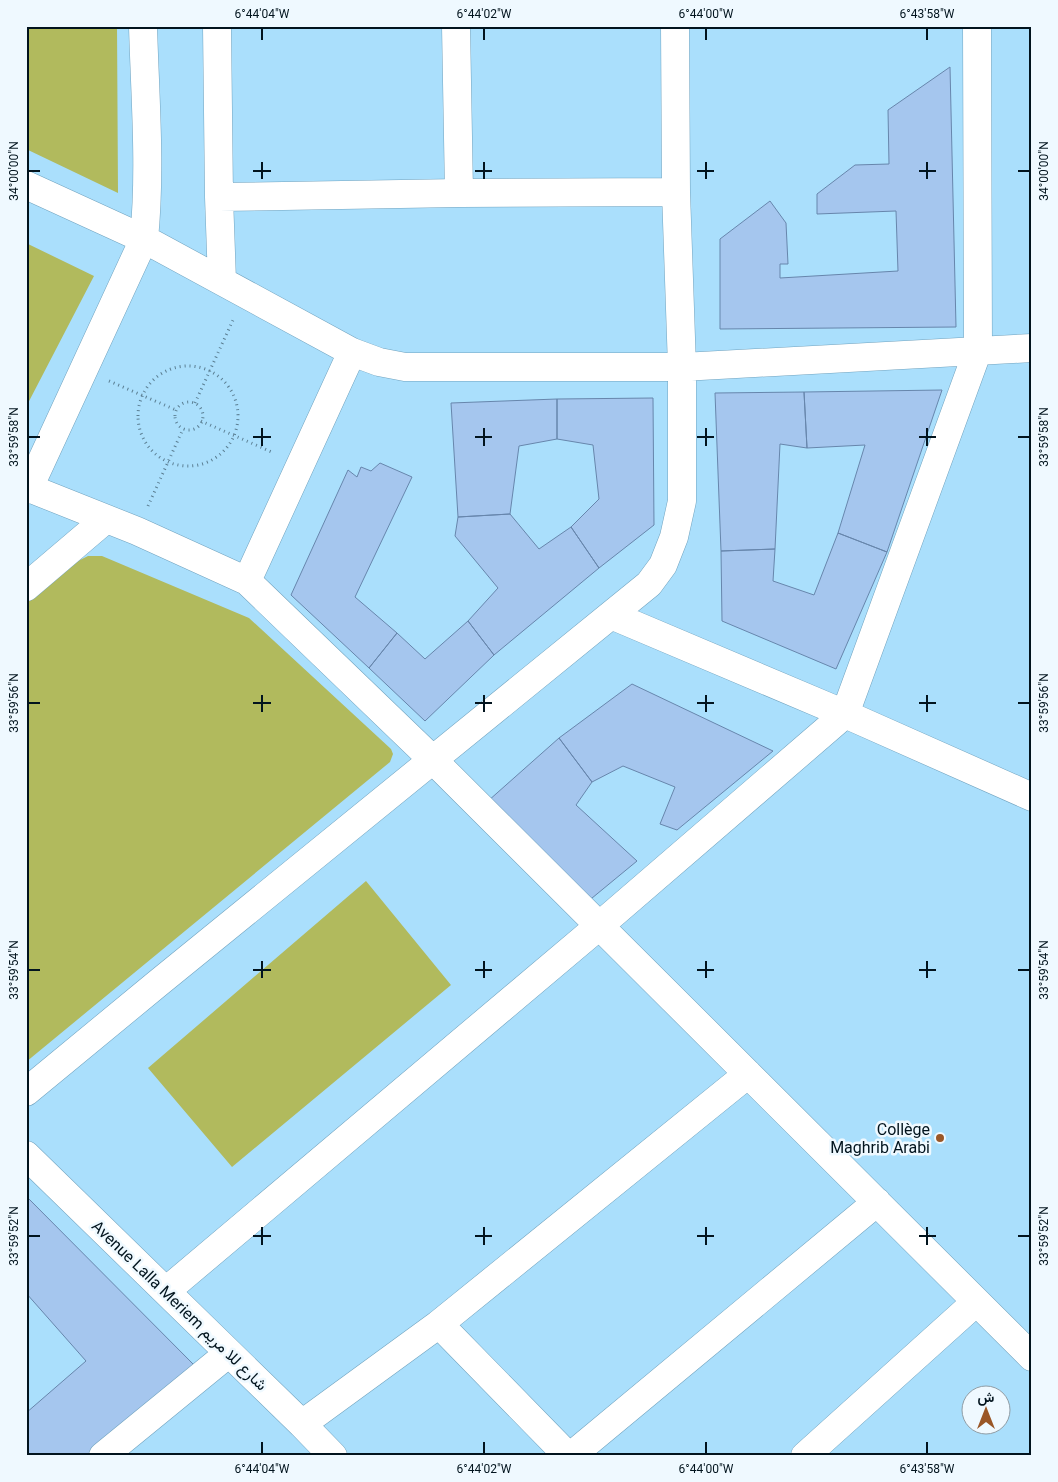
<svg xmlns="http://www.w3.org/2000/svg" width="1058" height="1482" font-family="Roboto,Vazirmatn,sans-serif">
<rect width="100%" height="100%" fill="#aadffc"/>
<path fill="#b1ba5d" d="M 26,26 L 117,26 L 118,193 L 26,149 Z
M 26,243 L 94,276 L 26,407 Z
M 88,556 L 102,556 L 249,618 L 391,749 L 393,754 L 390,762 L 26,1062 L 26,603 L 76,562 Z
M 366,881 L 451,985 L 232,1167 L 148,1068 Z"/>
<path fill="#a5c6ee" stroke="#6786ac" d="M 950,67 L 956,327 L 720,329 L 720,239 L 770,201 L 786,223 L 788,264 L 780,264 L 780,278 L 898,271 L 896,211 L 817,214 L 817,194 L 855,165 L 889,164 L 888,110 Z
M 942,390 L 887,552 L 838,533 L 865,445 L 807,448 L 804,392 Z
M 804,392 L 807,448 L 780,444 L 775,549 L 721,551 L 715,393 Z
M 653,398 L 654,525 L 599,568 L 571,527 L 599,499 L 593,445 L 557,439 L 557,399 Z
M 557,399 L 557,439 L 519,446 L 510,514 L 458,517 L 451,403 Z
M 380,463 L 412,477 L 355,597 L 397,633 L 369,668 L 291,595 L 348,470 L 357,477 L 361,467 L 371,471 Z
M 510,514 L 539,549 L 571,527 L 599,568 L 494,655 L 468,621 L 498,588 L 455,536 L 458,517 Z
M 838,533 L 887,552 L 836,669 L 722,621 L 721,551 L 775,549 L 773,581 L 814,595 Z
M 468,621 L 494,655 L 425,721 L 369,668 L 397,633 L 425,659 Z
M 632,684 L 773,751 L 677,830 L 660,824 L 675,787 L 623,766 L 592,782 L 559,738 Z
M 559,738 L 592,782 L 576,805 L 637,861 L 586,903 L 488,801 Z
M 26,1196 L 195,1366 L 91,1456 L 26,1456 L 26,1413 L 86,1361 L 26,1293 Z"/>
<g fill="none" stroke-linecap="round" stroke-linejoin="round">
<defs>
<path id="minor" d="M 217,26 L 219,197 L 222,281
M 456,26 L 459,193
M 26,185 L 144,239 L 352,352 L 379,362 L 405,367 L 682,367 L 1032,348
M 219,197 L 459,193 L 676,192
M 29,488 L 137,531 L 247,581 L 352,352
M 26,490 L 29,488 L 144,239 C 151,169 145,97 143,26
M 247,581 L 433,760 L 1032,1357
M 26,587 L 106,519
M 611,615 L 845,714 L 1032,797
M 26,1092 L 157,984 L 649,584 L 663,565 L 674,537 L 682,501 L 682,367 L 676,192 L 675,26
M 26,1155 L 302,1424 L 333,1456
M 166,1291 L 599,926 L 845,714 L 978,350 L 977,26
M 439,1324 L 748,1074
M 302,1424 L 439,1324 L 568,1456
M 103,1456 L 229,1353
M 571,1456 L 877,1202
M 805,1456 L 976,1302"/>
</defs>
<use href="#minor" stroke="#71a3bf" stroke-width="29"/>
<path stroke="#5b7f93" stroke-width="3" stroke-dasharray="1 4" stroke-linecap="butt" d="M138 416a50 50 0 1 1 100 0a50 50 0 1 1-100 0Z
M 109,381 L 176,410
M175 416a14 14 0 1 1 28 0a14 14 0 1 1-28 0Z
M 195,403 L 233,320
M 201,421 L 274,453
M 148,506 L 183,429"/>
<use href="#minor" stroke="#fff" stroke-width="28"/>
</g>
<path fill="none" stroke="#02141e" stroke-width="2" d="M 262,28 L 262,40M 484,28 L 484,40M 706,28 L 706,40M 927,28 L 927,40M 262,162 L 262,179M 484,162 L 484,179M 706,162 L 706,179M 927,162 L 927,179M 28,171 L 40,171M 253,171 L 271,171M 475,171 L 492,171M 697,171 L 714,171M 919,171 L 936,171M 1018,171 L 1030,171M 262,428 L 262,446M 484,428 L 484,446M 706,428 L 706,446M 927,428 L 927,446M 28,437 L 40,437M 253,437 L 271,437M 475,437 L 492,437M 697,437 L 714,437M 919,437 L 936,437M 1018,437 L 1030,437M 262,695 L 262,712M 484,695 L 484,712M 706,695 L 706,712M 927,695 L 927,712M 28,703 L 40,703M 253,703 L 271,703M 475,703 L 492,703M 697,703 L 714,703M 919,703 L 936,703M 1018,703 L 1030,703M 262,961 L 262,978M 484,961 L 484,978M 706,961 L 706,978M 927,961 L 927,978M 28,970 L 40,970M 253,970 L 271,970M 475,970 L 492,970M 697,970 L 714,970M 919,970 L 936,970M 1018,970 L 1030,970M 262,1227 L 262,1245M 484,1227 L 484,1245M 706,1227 L 706,1245M 927,1227 L 927,1245M 28,1236 L 40,1236M 253,1236 L 271,1236M 475,1236 L 492,1236M 697,1236 L 714,1236M 919,1236 L 936,1236M 1018,1236 L 1030,1236M 262,1442 L 262,1454M 484,1442 L 484,1454M 706,1442 L 706,1454M 927,1442 L 927,1454"/>
<circle fill="#9a5727" stroke="#eff9ff" stroke-width="2" cx="940" cy="1138" r="5"/>
<g text-anchor="middle" stroke-width="5" stroke-linejoin="round" paint-order="stroke">
<g font-size="16" fill="#02141e" stroke="#eff9ff" text-anchor="end">
<text x="930" y="1135">Collège<tspan x="930" dy="18">Maghrib Arabi</tspan></text>
</g>
<g font-size="16" fill="#02141e" stroke="#eff9ff">
<text transform="translate(180 1305) rotate(44)" y="6">Avenue Lalla Meriem شارع للا مريم</text>
</g>
</g>
<rect width="1058" height="1482" fill="none" stroke="#eff9ff" stroke-width="55"/>
<g transform="translate(986 1410)"><circle r="24" fill="#eff9ff" stroke="#909da5"/>
<path d="M0-4L9 19L0 12L-9 19Z" fill="#9a5727"/>
<text y="-8" font-size="14" font-weight="bold" text-anchor="middle" fill="#02141e">ش</text>
</g>
<rect x="28" y="28" width="1002" height="1426" fill="none" stroke="#02141e" stroke-width="2"/>
<g font-size="12" text-anchor="middle" fill="#02141e">
<text x="262" y="18">6°44'04"W</text>
<text x="484" y="18">6°44'02"W</text>
<text x="706" y="18">6°44'00"W</text>
<text x="927" y="18">6°43'58"W</text>
<text transform="translate(14 171) rotate(-90)" y="4">34°00'00"N</text>
<text transform="translate(1044 171) rotate(-90)" y="4">34°00'00"N</text>
<text transform="translate(14 437) rotate(-90)" y="4">33°59'58"N</text>
<text transform="translate(1044 437) rotate(-90)" y="4">33°59'58"N</text>
<text transform="translate(14 703) rotate(-90)" y="4">33°59'56"N</text>
<text transform="translate(1044 703) rotate(-90)" y="4">33°59'56"N</text>
<text transform="translate(14 970) rotate(-90)" y="4">33°59'54"N</text>
<text transform="translate(1044 970) rotate(-90)" y="4">33°59'54"N</text>
<text transform="translate(14 1236) rotate(-90)" y="4">33°59'52"N</text>
<text transform="translate(1044 1236) rotate(-90)" y="4">33°59'52"N</text>
<text x="262" y="1473">6°44'04"W</text>
<text x="484" y="1473">6°44'02"W</text>
<text x="706" y="1473">6°44'00"W</text>
<text x="927" y="1473">6°43'58"W</text>
</g>
</svg>
